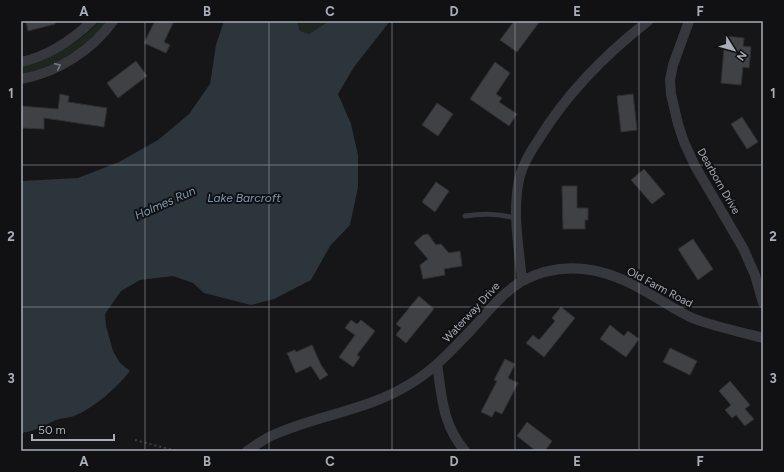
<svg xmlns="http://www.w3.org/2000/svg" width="784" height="472" font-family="Figtree,sans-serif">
<rect width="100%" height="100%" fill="#161618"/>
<path fill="#1e261f" d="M 100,21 L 108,21 C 84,48 56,67 21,74 L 21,66 C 55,55 74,47 100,21 Z
M 297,21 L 329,21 L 309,34 L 300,31 Z"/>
<path fill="#2c353c" d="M 224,21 L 297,21 L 300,31 L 309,34 L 329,21 L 390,21 L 354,67 L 338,94 L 351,124 L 358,155 L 358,187 L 350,225 L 330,246 L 311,280 L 274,299 L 251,305 L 204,293 L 193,283 L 173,276 L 140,280 L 121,291 L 105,314 L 106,326 L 113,351 L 120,363 L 130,371 C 116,388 96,407 74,416 C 69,418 62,418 56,420 C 45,425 33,432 21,433 L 21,181 L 78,178 L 119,162 L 158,140 L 189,114 L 210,84 L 216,45 Z"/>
<path fill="#404145" stroke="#303034" d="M 26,21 L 55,21 L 55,24 L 28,31 Z
M 155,21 L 174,21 L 164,42 L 170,45 L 166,53 L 144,43 Z
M 514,21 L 540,21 L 517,52 L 500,40 Z
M 725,36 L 744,38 L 743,46 L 751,47 L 749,68 L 743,67 L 741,85 L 721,83 Z
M 136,61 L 147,76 L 118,98 L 107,83 Z
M 495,62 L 510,73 L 496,94 L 502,98 L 499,102 L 517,114 L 509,126 L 470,99 Z
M 60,94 L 69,96 L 68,102 L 107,108 L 104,127 L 44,118 L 44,129 L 21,128 L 21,106 L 58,109 Z
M 633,94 L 637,130 L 621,132 L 617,96 Z
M 437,103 L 453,114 L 438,136 L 422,125 Z
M 742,117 L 758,142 L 747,149 L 731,124 Z
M 644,169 L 665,194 L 652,204 L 631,180 Z
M 436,182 L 449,191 L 435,212 L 422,202 Z
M 562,186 L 577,186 L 577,208 L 588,208 L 588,220 L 585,220 L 585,229 L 563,229 Z
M 428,234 L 436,245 L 441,244 L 449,253 L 460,251 L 462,266 L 444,269 L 445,275 L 423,279 L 420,265 L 428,259 L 414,243 L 423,235 Z
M 693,239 L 713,269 L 698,280 L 678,249 Z
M 419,296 L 434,309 L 406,343 L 396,335 L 401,328 L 396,324 Z
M 561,307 L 575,318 L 544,357 L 526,343 L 533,335 L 539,340 L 555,321 L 552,318 Z
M 351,320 L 357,324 L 361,320 L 375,331 L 357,355 L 360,357 L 353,367 L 339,357 L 355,335 L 345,328 Z
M 610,325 L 624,336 L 628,331 L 639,339 L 626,357 L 600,339 Z
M 312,345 L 321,365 L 328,375 L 320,380 L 311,366 L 296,373 L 287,353 L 295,350 L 296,352 Z
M 670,348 L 697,361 L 690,375 L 663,362 Z
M 505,359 L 515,364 L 508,378 L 518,383 L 502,414 L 495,411 L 492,417 L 481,412 L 497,381 L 494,380 Z
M 730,381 L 750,405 L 745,409 L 754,419 L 745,426 L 736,415 L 732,418 L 725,410 L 731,405 L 719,391 Z
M 527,422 L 552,441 L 545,451 L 536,451 L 517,436 Z"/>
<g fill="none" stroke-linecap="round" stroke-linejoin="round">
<path stroke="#3d3f44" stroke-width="2" stroke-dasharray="2 3" stroke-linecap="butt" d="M 135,440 L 176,451"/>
<path stroke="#37383d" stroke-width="5" d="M 465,216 C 484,213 497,214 516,218"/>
<path stroke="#37383d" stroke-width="10" d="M 689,21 L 673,65 L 670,80 L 671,94 L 678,124 L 684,142 L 695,166 L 743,248 L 755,275 L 763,303
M 21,62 C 49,56 72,40 92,21
M 21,79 C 57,73 92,50 113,21
M 522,281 C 558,262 596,266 632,284 C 652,294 670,307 690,317 C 713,327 739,331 763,338
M 437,364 C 442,397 442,424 465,451
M 247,451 C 255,446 262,440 271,436 C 316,415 367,411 410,384 C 434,370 453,349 472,329 C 488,312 501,294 522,281 C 519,247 512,213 519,180 C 522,165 530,152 539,139 C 567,93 606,54 648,21"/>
</g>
<defs><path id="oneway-chevron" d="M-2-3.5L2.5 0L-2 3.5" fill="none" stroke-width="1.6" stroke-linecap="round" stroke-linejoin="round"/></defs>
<use stroke="#757881" href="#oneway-chevron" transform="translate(58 66) rotate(-25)"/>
<path fill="none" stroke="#a8adb8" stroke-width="1" stroke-opacity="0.55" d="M 145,21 L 145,451M 269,21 L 269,451M 392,21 L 392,451M 515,21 L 515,451M 639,21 L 639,451M 21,165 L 763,165M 21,307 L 763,307"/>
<g text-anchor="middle" stroke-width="4" stroke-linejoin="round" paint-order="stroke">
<g font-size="11" fill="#a8adb8" stroke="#111113">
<text transform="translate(719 181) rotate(60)" y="4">Dearborn Drive</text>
<text transform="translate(660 287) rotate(28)" y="4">Old Farm Road</text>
<text transform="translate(471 312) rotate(-47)" y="4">Waterway Drive</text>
</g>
<g font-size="12" font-style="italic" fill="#7f9bb3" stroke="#111113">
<text x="244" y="202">Lake Barcroft</text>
<text transform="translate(165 203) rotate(-24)" y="4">Holmes Run</text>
</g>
</g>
<rect width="784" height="472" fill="none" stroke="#111113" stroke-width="44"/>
<g transform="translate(734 50) rotate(127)" stroke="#111113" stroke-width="3" paint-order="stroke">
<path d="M0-3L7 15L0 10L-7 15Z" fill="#a8adb8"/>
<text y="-6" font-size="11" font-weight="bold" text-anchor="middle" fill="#a8adb8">N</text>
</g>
<path d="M32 434v6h82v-6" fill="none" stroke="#a8adb8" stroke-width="2"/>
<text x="38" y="434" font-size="12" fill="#a8adb8" stroke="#111113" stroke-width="3" paint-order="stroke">50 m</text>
<rect x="22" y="22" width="740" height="428" fill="none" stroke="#a8adb8" stroke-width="1.5"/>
<g font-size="13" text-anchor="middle" font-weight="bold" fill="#a8adb8">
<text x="84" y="16">A</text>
<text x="207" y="16">B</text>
<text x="330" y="16">C</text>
<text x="454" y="16">D</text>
<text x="577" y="16">E</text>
<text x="700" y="16">F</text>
<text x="11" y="98">1</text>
<text x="773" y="98">1</text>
<text x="11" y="241">2</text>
<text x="773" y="241">2</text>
<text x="11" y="383">3</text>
<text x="773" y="383">3</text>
<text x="84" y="466">A</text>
<text x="207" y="466">B</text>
<text x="330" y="466">C</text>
<text x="454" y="466">D</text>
<text x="577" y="466">E</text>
<text x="700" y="466">F</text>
</g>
</svg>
